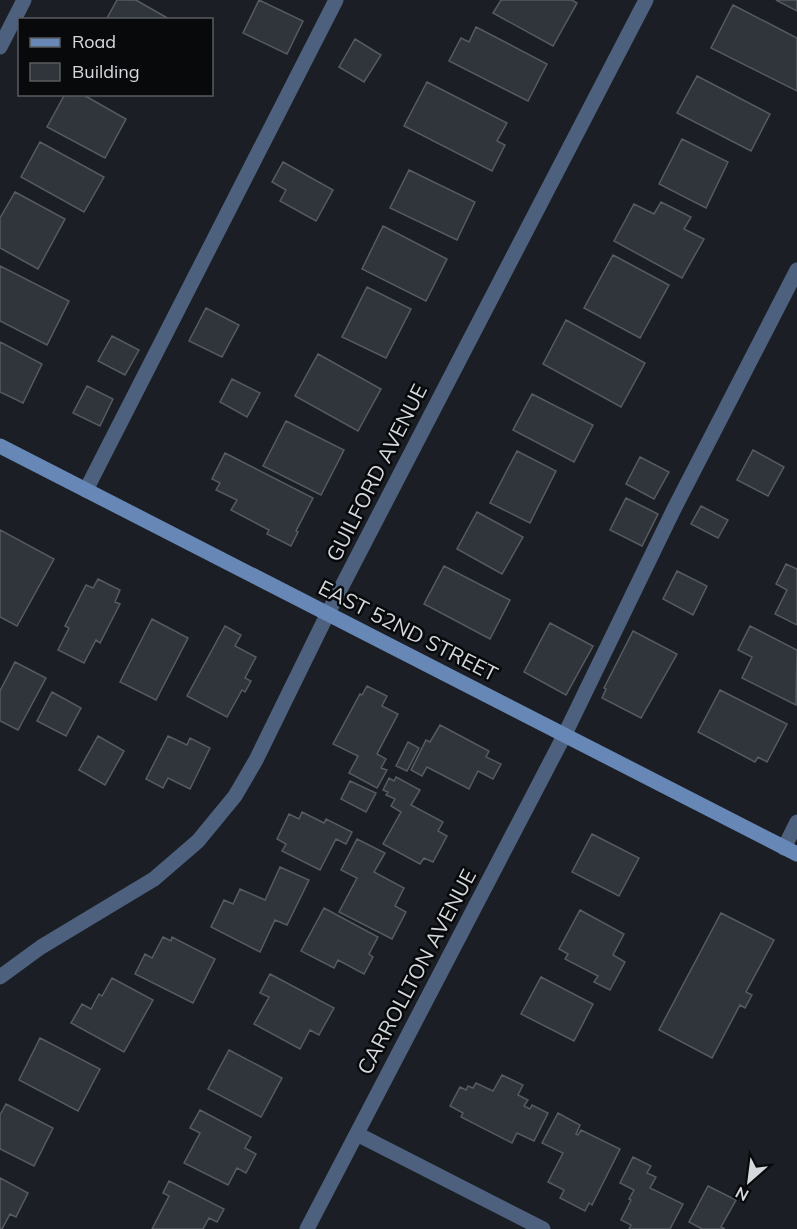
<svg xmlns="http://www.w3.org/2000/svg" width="797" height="1229" font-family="Mulish,sans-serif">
<rect width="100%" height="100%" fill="#1b1f25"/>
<path fill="#30353b" stroke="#565b62" stroke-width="1.5" d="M 117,0 L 136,0 L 171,20 L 106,20 Z
M 259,0 L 303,21 L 287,54 L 243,33 Z
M 501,0 L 572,0 L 577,3 L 553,46 L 493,13 Z
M 776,0 L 797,0 L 797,11 Z
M 733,5 L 797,38 L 797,91 L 711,48 Z
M 476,27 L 547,64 L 528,101 L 449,61 L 461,38 L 469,42 Z
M 355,39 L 381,55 L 364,82 L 339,67 Z
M 697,76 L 770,114 L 751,151 L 677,113 Z
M 427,82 L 507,123 L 497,141 L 505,145 L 492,171 L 404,126 Z
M 65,94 L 82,94 L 126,119 L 105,158 L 47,127 Z
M 682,139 L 728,162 L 706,208 L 659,184 Z
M 40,142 L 104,177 L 84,212 L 21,177 Z
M 283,162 L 333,190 L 316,221 L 280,201 L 286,190 L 272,182 Z
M 409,170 L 475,202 L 457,240 L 390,208 Z
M 15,192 L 65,219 L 38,269 L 0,248 L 0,218 Z
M 661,202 L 691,217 L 684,229 L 704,239 L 682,278 L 614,241 L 634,204 L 654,214 Z
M 383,226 L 447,259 L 426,301 L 362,269 Z
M 613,255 L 669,285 L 640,338 L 584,308 Z
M 0,266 L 69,301 L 47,345 L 0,321 Z
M 367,287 L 411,309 L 386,358 L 342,337 Z
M 206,308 L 239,325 L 222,357 L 189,341 Z
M 566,320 L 645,363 L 621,407 L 543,364 Z
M 112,336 L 139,350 L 125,375 L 98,361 Z
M 0,342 L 42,364 L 23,403 L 0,392 Z
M 318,354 L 381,389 L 358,431 L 295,396 Z
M 232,379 L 260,393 L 247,417 L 220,402 Z
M 87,386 L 113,399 L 100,426 L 73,413 Z
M 532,394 L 593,425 L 574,462 L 513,430 Z
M 286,421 L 344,450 L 321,495 L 263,466 Z
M 753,450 L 784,467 L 768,496 L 737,480 Z
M 517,451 L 556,471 L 530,523 L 490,503 Z
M 225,453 L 313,498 L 296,531 L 298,532 L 291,546 L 267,534 L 269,530 L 231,510 L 237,500 L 216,490 L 220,483 L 212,479 Z
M 640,457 L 669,472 L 654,499 L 626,484 Z
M 626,498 L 658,514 L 642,546 L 610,530 Z
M 701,506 L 728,520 L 718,538 L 691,524 Z
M 477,512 L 523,537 L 502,574 L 457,549 Z
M 0,530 L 54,559 L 17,626 L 0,617 Z
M 786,564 L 797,569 L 797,625 L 775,614 L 787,590 L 776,584 Z
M 444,566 L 510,600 L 490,639 L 424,604 Z
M 677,571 L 707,586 L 693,615 L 663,599 Z
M 98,579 L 120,590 L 115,602 L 120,604 L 100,643 L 96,640 L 84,663 L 58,650 L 69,628 L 65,626 L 86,585 L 93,588 Z
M 152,619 L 188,638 L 156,700 L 120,682 Z
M 550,623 L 593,646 L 566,695 L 524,672 Z
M 225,626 L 241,635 L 235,646 L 256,657 L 245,678 L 251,681 L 245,692 L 242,690 L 227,717 L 187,696 Z
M 750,626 L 797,650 L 796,705 L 742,678 L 752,657 L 738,650 Z
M 633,631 L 677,654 L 641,718 L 602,698 L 606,689 L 604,688 Z
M 15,662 L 46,678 L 18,730 L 0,721 L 0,691 Z
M 367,686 L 387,696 L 382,706 L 398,714 L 377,754 L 386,759 L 381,768 L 387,770 L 377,788 L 349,773 L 358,756 L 333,744 L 360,694 L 362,695 Z
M 720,690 L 787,724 L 767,762 L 758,757 L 755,762 L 698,732 Z
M 52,692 L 81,708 L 66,736 L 37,721 Z
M 440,725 L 489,751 L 486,757 L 501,764 L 493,779 L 478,771 L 469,789 L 427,767 L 422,776 L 411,770 L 426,740 L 430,742 Z
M 98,736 L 124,751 L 105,785 L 79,770 Z
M 168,736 L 187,745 L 190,738 L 210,748 L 190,789 L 168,778 L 163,788 L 146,779 Z
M 408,742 L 419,748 L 407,771 L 396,766 Z
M 396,777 L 420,790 L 411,805 L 443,822 L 438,831 L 447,836 L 433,862 L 424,858 L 420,864 L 383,844 L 401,812 L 391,806 L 395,799 L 386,795 L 388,792 L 383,790 L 389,778 L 394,781 Z
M 350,781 L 376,793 L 366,812 L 341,799 Z
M 302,812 L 324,823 L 326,819 L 352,832 L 346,844 L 336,839 L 320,870 L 282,851 L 286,844 L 277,839 L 289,814 L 299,819 Z
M 592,834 L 639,858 L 619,896 L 572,872 Z
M 357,839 L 385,853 L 374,872 L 404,888 L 395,906 L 406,912 L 392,939 L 339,912 L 357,878 L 341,870 Z
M 280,867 L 309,880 L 287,925 L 275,920 L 260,952 L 211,927 L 224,900 L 233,904 L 240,889 L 265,900 Z
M 324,908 L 378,937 L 369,954 L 373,957 L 364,974 L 338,960 L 334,968 L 301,951 Z
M 580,910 L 624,934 L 613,955 L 625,962 L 610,990 L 594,982 L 598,976 L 565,959 L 568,954 L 559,949 Z
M 721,913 L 774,940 L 746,992 L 752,995 L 745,1008 L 740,1005 L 712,1058 L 659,1030 Z
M 163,937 L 171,941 L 172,937 L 215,959 L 193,1003 L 135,974 L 145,954 L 152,958 Z
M 270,974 L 334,1008 L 319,1035 L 310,1030 L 300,1049 L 254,1024 L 269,997 L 260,993 Z
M 541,977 L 593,1004 L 574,1041 L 521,1014 Z
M 112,978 L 153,1000 L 124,1052 L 71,1023 L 82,1004 L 91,1009 L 99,994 L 102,996 Z
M 40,1038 L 100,1069 L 78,1111 L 19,1080 Z
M 229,1050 L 282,1078 L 261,1117 L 208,1089 Z
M 502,1075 L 523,1085 L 518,1095 L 528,1100 L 524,1106 L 530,1109 L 532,1105 L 548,1113 L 534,1141 L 517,1133 L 512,1143 L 461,1117 L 463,1113 L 450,1106 L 460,1087 L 466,1090 L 468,1086 L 473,1088 L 476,1083 L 493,1091 Z
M 6,1104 L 53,1128 L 34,1166 L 0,1149 L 0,1115 Z
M 200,1110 L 251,1137 L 245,1148 L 256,1154 L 246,1173 L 237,1168 L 228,1185 L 184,1163 L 200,1133 L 190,1128 Z
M 558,1113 L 580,1125 L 576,1134 L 578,1135 L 581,1130 L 620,1149 L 592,1205 L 589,1203 L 585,1211 L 560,1198 L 564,1190 L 548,1182 L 563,1153 L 542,1143 Z
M 633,1157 L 651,1166 L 647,1173 L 656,1177 L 650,1188 L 683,1204 L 670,1229 L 629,1229 L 631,1225 L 621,1220 L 631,1200 L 629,1199 L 634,1190 L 620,1183 Z
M 0,1178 L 28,1193 L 16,1217 L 10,1214 L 2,1229 L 0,1229 Z
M 169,1181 L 224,1209 L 217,1222 L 209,1218 L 203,1229 L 152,1229 L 169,1196 L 163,1193 Z
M 708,1186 L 736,1200 L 721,1227 L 725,1229 L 702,1229 L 689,1222 Z"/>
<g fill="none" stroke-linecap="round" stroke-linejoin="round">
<path stroke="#4d617e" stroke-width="15" d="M 86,490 L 336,0
M 565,734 L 674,509 L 797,270"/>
<path stroke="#4d617e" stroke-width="15" d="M 0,47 L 24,0
M 784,848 L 797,822
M 0,977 L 41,947 L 154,879 L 198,841 L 235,796 L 256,760 L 328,613 L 646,0
M 357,1134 L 543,1229
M 307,1229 L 565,734"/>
<path stroke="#6787b6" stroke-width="15" d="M 0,446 L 797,854"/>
</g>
<g text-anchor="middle" stroke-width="5" stroke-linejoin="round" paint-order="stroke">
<g font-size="21" fill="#d5d8dc" stroke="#07090b">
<text transform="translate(377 473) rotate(-63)" y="7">GUILFORD AVENUE</text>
<text transform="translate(408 631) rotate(27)" y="7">EAST 52ND STREET</text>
<text transform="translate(417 972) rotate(-62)" y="7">CARROLLTON AVENUE</text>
</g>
</g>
<rect x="18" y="18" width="195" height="78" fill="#07090b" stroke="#595c5f" stroke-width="1.5"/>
<rect x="30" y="38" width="30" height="9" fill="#6787b6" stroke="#595c5f" stroke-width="1.5"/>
<text x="72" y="48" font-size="18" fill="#d5d8dc">Road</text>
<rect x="30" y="63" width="30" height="18" fill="#30353b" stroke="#595c5f" stroke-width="1.5"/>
<text x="72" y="78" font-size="18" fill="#d5d8dc">Building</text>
<g transform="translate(749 1181) rotate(208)" stroke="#07090b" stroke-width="4.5" paint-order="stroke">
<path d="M0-4.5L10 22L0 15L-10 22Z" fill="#d5d8dc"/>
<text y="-9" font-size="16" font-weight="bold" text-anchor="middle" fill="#d5d8dc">N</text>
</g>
</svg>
